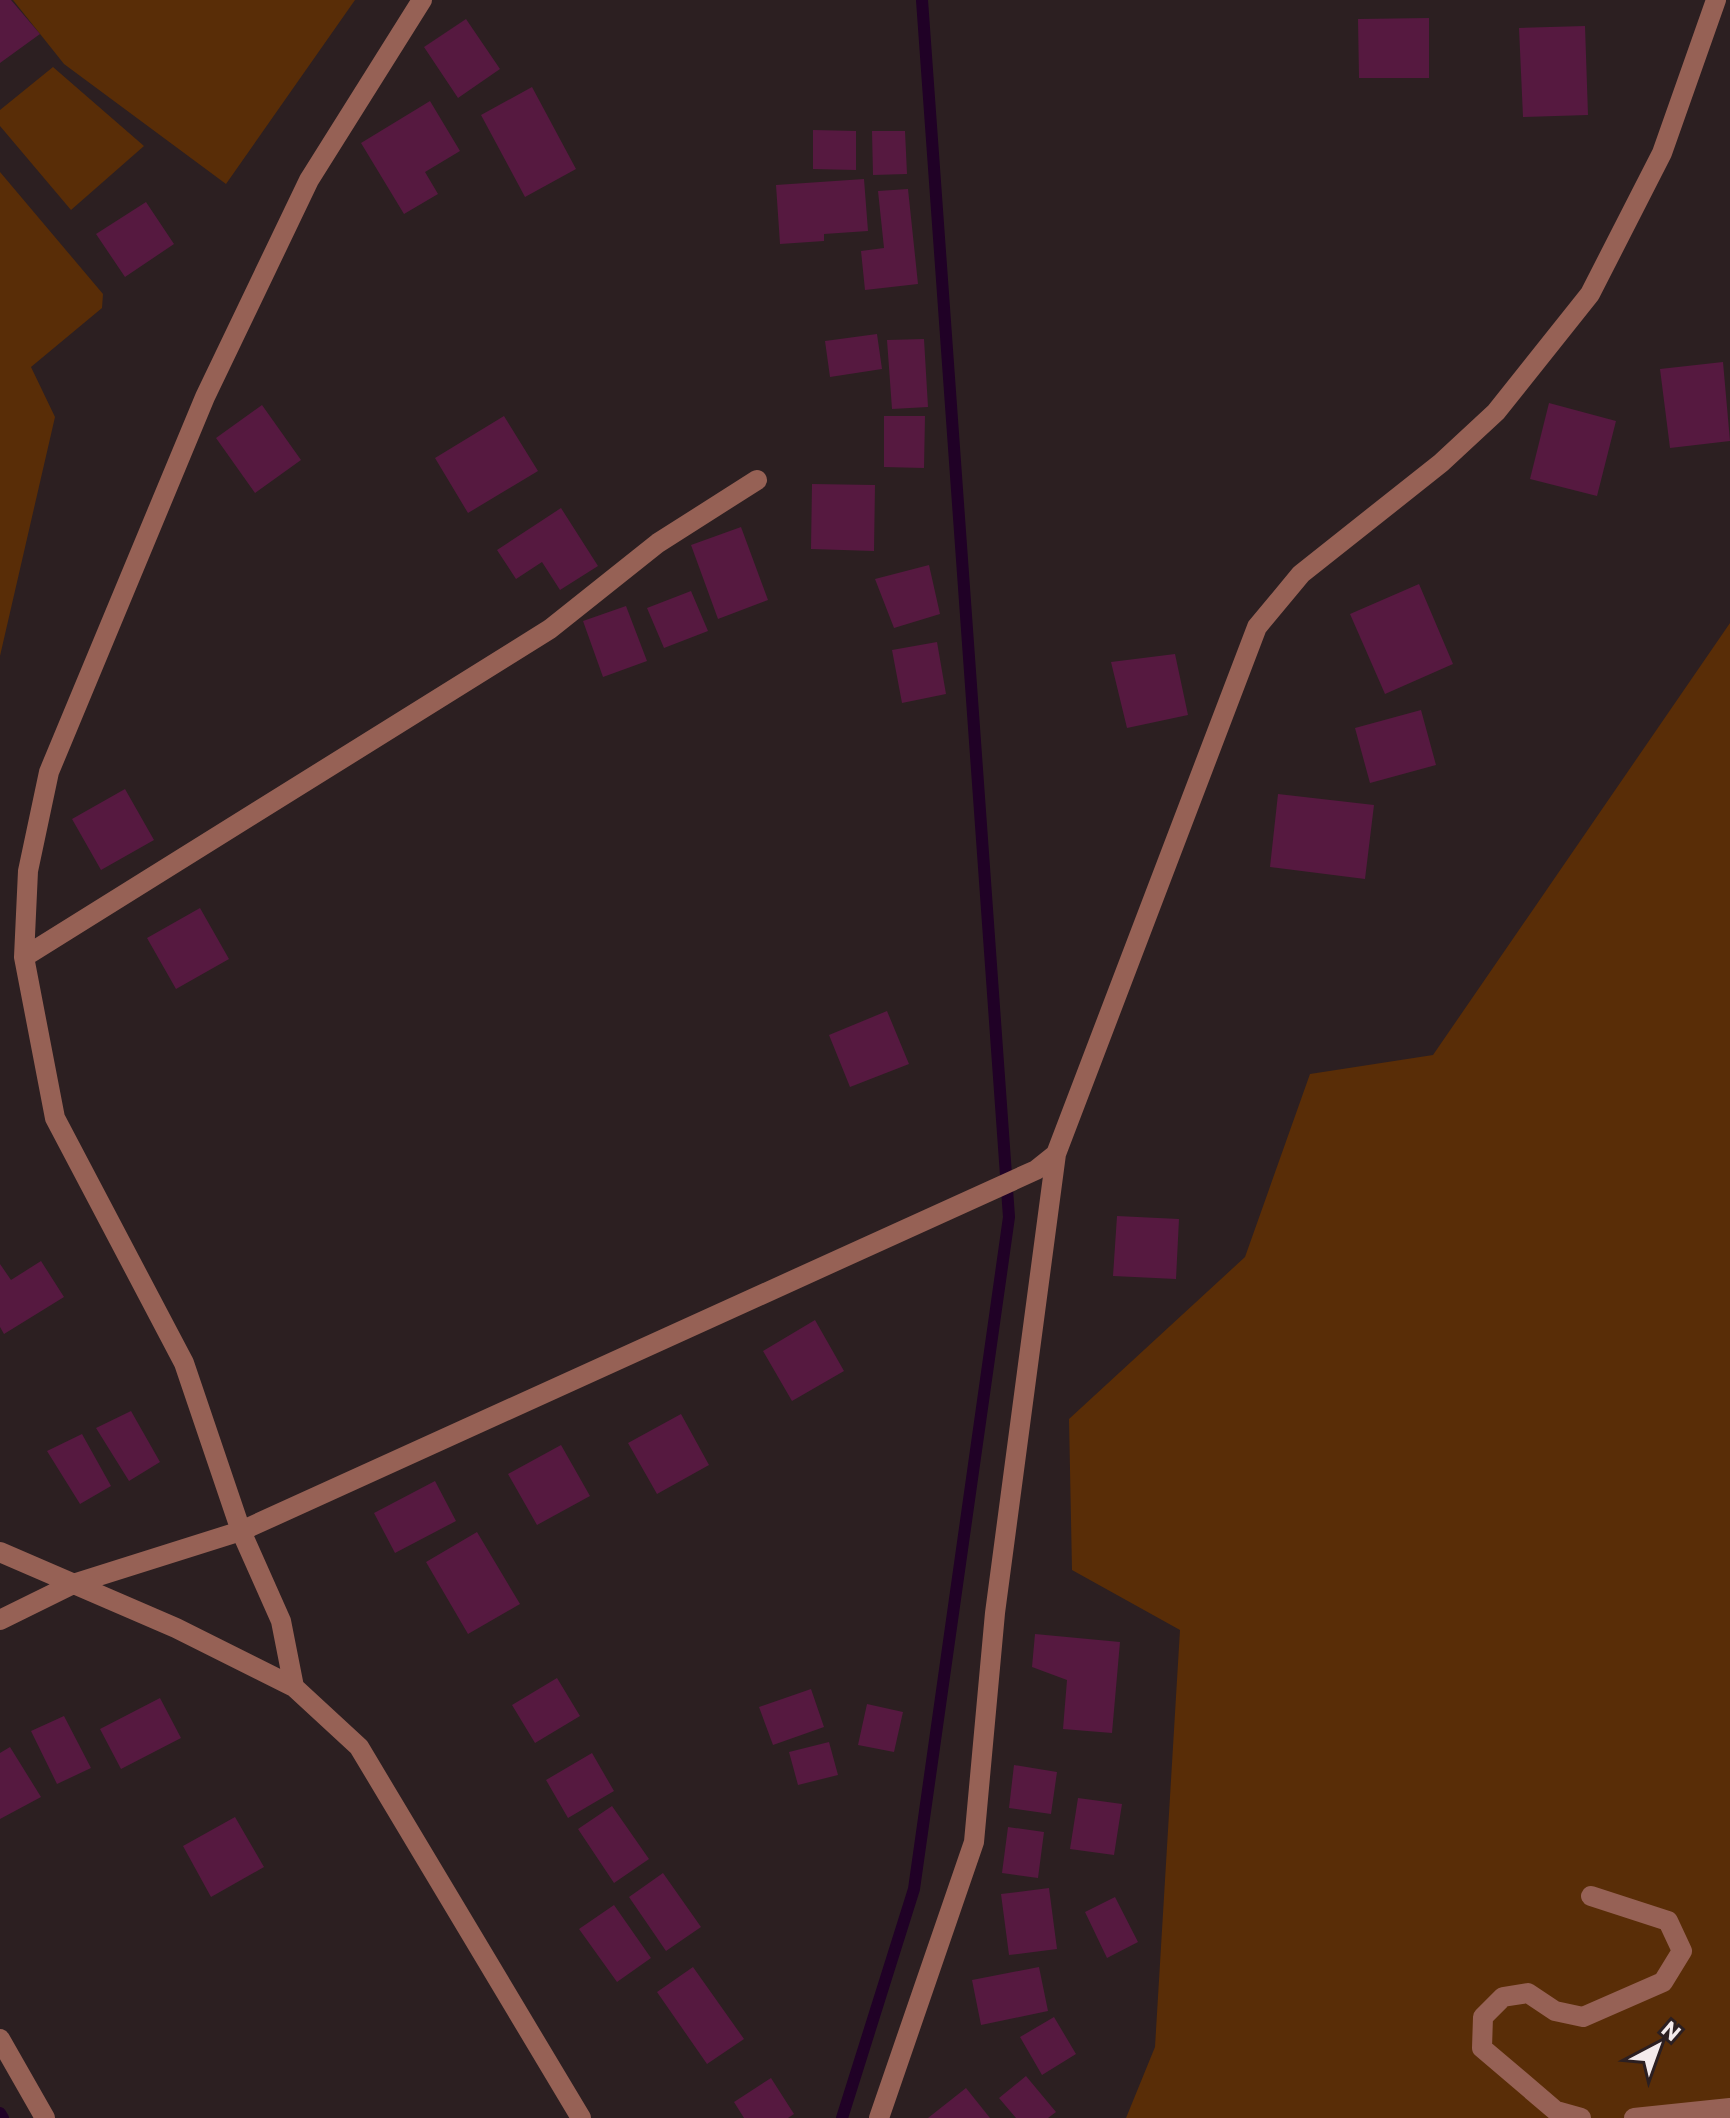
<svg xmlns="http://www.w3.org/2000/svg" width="1730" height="2118" font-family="Commissioner,sans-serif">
<rect width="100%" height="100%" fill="#2c1f21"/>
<path fill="#592d07" d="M 13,0 L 355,0 L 226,184 L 64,64 Z
M 53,67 L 144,146 L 71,210 L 0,126 L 0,110 Z
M 0,172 L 103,294 L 102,308 L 31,367 L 55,417 L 0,656 Z
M 1730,623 L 1730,2118 L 1126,2118 L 1155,2047 L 1180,1630 L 1072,1570 L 1069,1419 L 1245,1257 L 1310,1074 L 1433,1055 Z"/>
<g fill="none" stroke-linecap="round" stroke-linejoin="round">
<path stroke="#200126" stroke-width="12" d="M 0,2113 L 3,2118
M 842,2118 L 914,1889 L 1009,1217 L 922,0"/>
</g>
<path fill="#561940" d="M 0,0 L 11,0 L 40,34 L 0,63 Z
M 1429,18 L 1429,78 L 1359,78 L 1358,19 Z
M 466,19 L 500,69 L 458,98 L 424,47 Z
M 1585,26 L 1588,115 L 1523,117 L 1519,28 Z
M 532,87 L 576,169 L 525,197 L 481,115 Z
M 430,101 L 460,151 L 425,172 L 438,194 L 404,214 L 361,143 Z
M 813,130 L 856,131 L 856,170 L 813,169 Z
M 872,131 L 905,131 L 907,174 L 873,175 Z
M 864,179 L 868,231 L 824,234 L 824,241 L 780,244 L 776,185 Z
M 908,189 L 918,284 L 865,290 L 861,251 L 884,248 L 878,191 Z
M 146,202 L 174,244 L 125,277 L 96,234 Z
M 877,334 L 882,369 L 830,377 L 825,341 Z
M 924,339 L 928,407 L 892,409 L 887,340 Z
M 1723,362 L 1730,441 L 1670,448 L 1660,369 Z
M 1549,403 L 1616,421 L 1597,496 L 1530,479 Z
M 262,405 L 301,460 L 255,493 L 216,438 Z
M 504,416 L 538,471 L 468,513 L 435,458 Z
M 884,416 L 925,416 L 924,468 L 884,467 Z
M 812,484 L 875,485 L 874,551 L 811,549 Z
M 561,508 L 598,566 L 560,590 L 542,562 L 516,579 L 497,550 Z
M 741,527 L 768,600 L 718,619 L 691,545 Z
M 929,565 L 940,614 L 894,628 L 875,579 Z
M 1419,584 L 1453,664 L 1385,694 L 1350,614 Z
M 691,591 L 708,631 L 664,648 L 647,608 Z
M 626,606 L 647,661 L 603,677 L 583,621 Z
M 937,642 L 946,694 L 902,703 L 892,650 Z
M 1175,654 L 1188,715 L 1127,728 L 1111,662 Z
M 1421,710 L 1436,765 L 1370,783 L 1355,728 Z
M 125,789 L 154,840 L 101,870 L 72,819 Z
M 1278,794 L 1374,805 L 1365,879 L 1270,867 Z
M 200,908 L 229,959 L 176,989 L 147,938 Z
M 887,1011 L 909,1064 L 850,1087 L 829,1035 Z
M 1117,1216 L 1179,1219 L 1176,1279 L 1113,1276 Z
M 41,1261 L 64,1297 L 4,1334 L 0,1327 L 0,1264 L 11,1280 Z
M 815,1320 L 844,1371 L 792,1401 L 763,1351 Z
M 131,1411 L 160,1462 L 129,1481 L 96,1428 Z
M 681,1414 L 709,1465 L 657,1494 L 628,1443 Z
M 82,1434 L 111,1486 L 80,1504 L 47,1451 Z
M 561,1445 L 590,1496 L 537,1525 L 508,1474 Z
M 435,1481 L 456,1521 L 395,1553 L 374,1513 Z
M 477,1532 L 520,1604 L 468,1634 L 426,1562 Z
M 1035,1634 L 1120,1642 L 1112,1733 L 1063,1729 L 1067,1680 L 1032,1667 Z
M 557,1678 L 580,1716 L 535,1743 L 512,1705 Z
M 811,1689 L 824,1727 L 773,1745 L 759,1707 Z
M 160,1698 L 181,1738 L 121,1769 L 100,1729 Z
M 867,1704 L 903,1712 L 894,1752 L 858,1745 Z
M 64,1716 L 91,1768 L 57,1784 L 31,1731 Z
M 829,1742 L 838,1775 L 798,1785 L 789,1752 Z
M 10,1747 L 41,1797 L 0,1819 L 0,1753 Z
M 592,1753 L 614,1791 L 568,1818 L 546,1780 Z
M 1014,1765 L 1057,1772 L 1051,1814 L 1009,1808 Z
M 1078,1798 L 1122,1804 L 1114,1855 L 1070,1849 Z
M 612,1806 L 649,1859 L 614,1883 L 578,1829 Z
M 235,1817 L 264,1867 L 211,1897 L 183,1846 Z
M 1008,1827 L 1044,1832 L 1038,1878 L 1002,1873 Z
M 663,1873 L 701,1927 L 666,1951 L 629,1897 Z
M 1049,1888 L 1057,1949 L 1009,1955 L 1001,1894 Z
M 1115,1897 L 1138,1942 L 1107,1958 L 1085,1912 Z
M 614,1905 L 651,1958 L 617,1982 L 579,1929 Z
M 693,1967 L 744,2039 L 707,2064 L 657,1992 Z
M 1039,1967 L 1048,2011 L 981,2025 L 972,1980 Z
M 1054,2017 L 1076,2054 L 1042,2075 L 1020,2037 Z
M 1026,2076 L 1056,2112 L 1048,2118 L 1016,2118 L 999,2098 Z
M 771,2078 L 794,2114 L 788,2118 L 744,2118 L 734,2102 Z
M 966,2088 L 990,2118 L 928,2118 Z"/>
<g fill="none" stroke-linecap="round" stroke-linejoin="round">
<path stroke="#966155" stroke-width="20" d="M 24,957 L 550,629 L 658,543 L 757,480
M 0,1552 L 176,1628 L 294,1687 L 359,1747 L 581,2118
M 0,1620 L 73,1584 L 241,1531 L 1036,1170 L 1056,1154
M 294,1687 L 281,1621 L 241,1531 L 184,1363 L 55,1118 L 24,957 L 28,871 L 49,772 L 205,397 L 309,180 L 422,0
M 0,2039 L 45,2118
M 879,2118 L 974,1842 L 995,1613 L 1056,1154 L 1257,627 L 1301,574 L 1441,463 L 1496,412 L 1590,294 L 1662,153 L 1716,0
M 1581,2118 L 1556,2111 L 1482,2048 L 1483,2017 L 1503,1997 L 1528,1993 L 1555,2011 L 1583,2017 L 1663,1982 L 1682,1951 L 1668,1921 L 1591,1896
M 1634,2118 L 1730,2108"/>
</g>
<g transform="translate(1658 2046) rotate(41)" stroke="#2c1f21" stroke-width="6" paint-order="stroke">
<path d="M0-6L14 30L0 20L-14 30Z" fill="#f4ebec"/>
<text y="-12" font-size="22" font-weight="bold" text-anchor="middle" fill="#f4ebec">N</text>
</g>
</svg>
